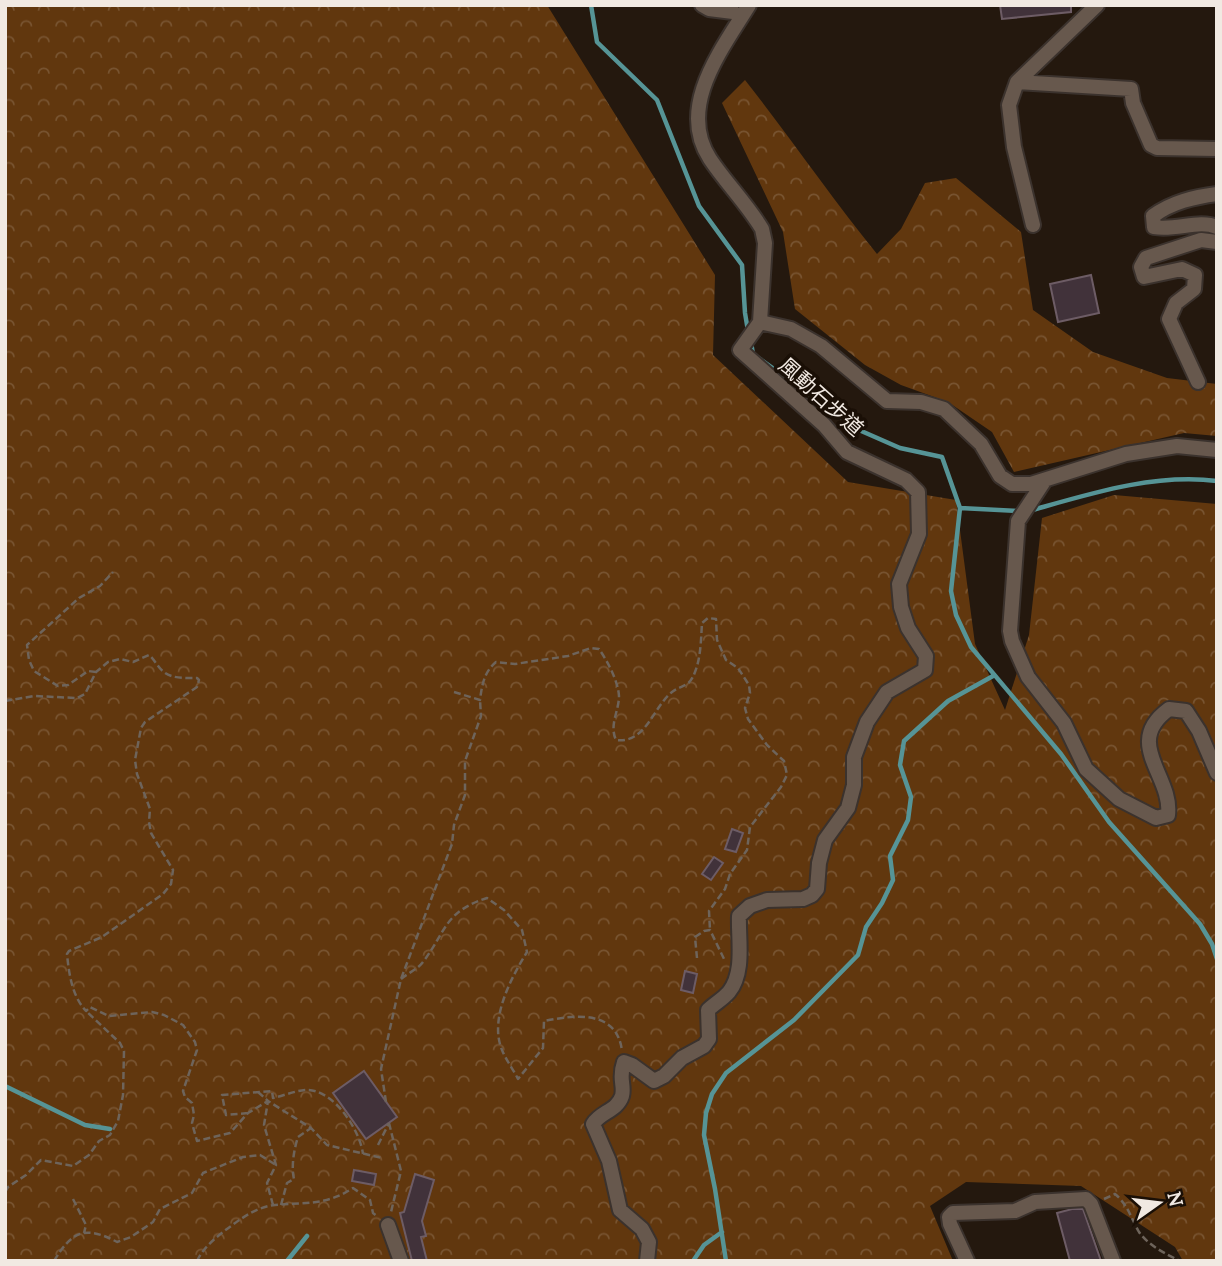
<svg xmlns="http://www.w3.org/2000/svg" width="1222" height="1266" font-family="Lora,'Noto Sans TC',serif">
<defs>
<pattern id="forest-crowns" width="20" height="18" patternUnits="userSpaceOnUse" patternTransform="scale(1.75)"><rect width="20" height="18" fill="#61370e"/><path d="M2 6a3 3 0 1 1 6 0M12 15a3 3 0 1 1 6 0" fill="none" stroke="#785431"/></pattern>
</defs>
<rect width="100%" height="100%" fill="#24180e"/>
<path fill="url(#forest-crowns)" d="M 5,5 L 547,5 L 715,275 L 713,355 L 848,482 L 956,500 L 975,644 L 1005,710 L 1029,635 L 1042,518 L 1114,495 L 1217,504 L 1217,1261 L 1183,1261 L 1175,1247 L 1081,1186 L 966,1182 L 930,1206 L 953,1261 L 5,1261 Z
M 745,80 C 790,137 831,197 877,254 L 901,229 L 925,183 L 956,178 L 1021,232 L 1033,310 L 1093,352 L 1167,378 L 1217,384 L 1217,436 L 1184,433 L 1014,472 L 992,432 L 948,402 L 901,385 L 865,365 L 795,309 L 783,232 L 722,103 Z"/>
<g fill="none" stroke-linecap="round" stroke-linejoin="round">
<path stroke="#569496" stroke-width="4.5" d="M 591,5 L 597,42 L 657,100 L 699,206 L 742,265 L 745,313 L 748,331
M 751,342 L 753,354 L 859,430 L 900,448 L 942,457 L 960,508 L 951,591 L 956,615 L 971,647 L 1061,754 L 1109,822 L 1200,924 L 1212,944 L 1217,959
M 960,508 L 1020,511
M 1029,511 C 1089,494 1154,473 1217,481
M 5,1086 L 85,1125 L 110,1129
M 287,1261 L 307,1236
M 693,1261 L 704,1245 L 722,1232
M 726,1261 L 715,1189 L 704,1135 L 706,1113 L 712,1094 L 726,1073 L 794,1020 L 858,955 L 866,927 L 882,903 L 893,880 L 890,856 L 908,820 L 911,797 L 900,765 L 904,741 L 948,701 L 993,676"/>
</g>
<path fill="#41323a" stroke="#6d5c65" stroke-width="2" d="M 1000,5 L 1071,5 L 1071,12 L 1002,19 Z
M 1091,275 L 1099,313 L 1058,322 L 1050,284 Z
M 732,829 L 743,833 L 736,852 L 725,849 Z
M 714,857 L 723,863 L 711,880 L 702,874 Z
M 685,971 L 697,974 L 693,993 L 681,990 Z
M 364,1071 L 397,1117 L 366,1139 L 333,1093 Z
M 354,1170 L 376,1174 L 374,1185 L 352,1181 Z
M 415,1174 L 434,1180 L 422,1221 L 426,1236 L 421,1237 L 427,1261 L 412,1261 L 400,1213 L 404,1212 Z
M 1072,1209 L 1083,1209 L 1101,1261 L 1070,1261 L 1057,1213 Z"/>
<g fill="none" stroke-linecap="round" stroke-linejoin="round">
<defs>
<path id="minor" d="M 702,5 L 709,9 L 733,12
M 749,5 C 722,49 676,107 710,159 C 726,183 747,204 762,229 L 765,243 L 760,322
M 1017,82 L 1131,89 L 1133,103 L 1151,145 L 1157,148 L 1217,149
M 1217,194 C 1194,197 1172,202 1153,216 L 1154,227 C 1176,231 1199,219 1217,227
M 1033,225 L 1014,147 L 1009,105 L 1017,82 L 1097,5
M 760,322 L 791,329 L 821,346 L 887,401 L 921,402 L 944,409 L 981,444 L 1000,476 L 1012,484 L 1031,484 L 1126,454 L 1177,446 L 1217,450
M 1198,382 L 1169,319 L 1176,303 L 1194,289 L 1195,275 L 1182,269 L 1144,277 L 1141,267 L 1146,258 L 1201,240 L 1217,242
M 1045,480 L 1018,521 L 1010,631 L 1012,641 L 1028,677 L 1064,723 L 1086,769 L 1119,799 L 1156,818 L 1168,815 C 1173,776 1122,743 1169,709 L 1186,711 L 1199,731 L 1217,773
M 388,1225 L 401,1261
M 647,1261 L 649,1242 L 642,1229 L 620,1210 L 609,1161 L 593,1124 C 600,1112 617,1111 622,1096 C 625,1085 618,1079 624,1062 L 632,1065 L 654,1081 L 664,1076 L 682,1058 L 704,1046 L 709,1039 L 708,1010 C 714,1004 723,999 729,992 C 745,972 738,939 739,916 L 750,906 L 767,900 L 803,899 L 812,895 L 817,889 L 819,863 L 825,840 L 848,808 L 854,785 L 854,757 L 867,722 L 887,692 L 925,670 L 926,656 L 908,628 L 901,607 L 899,584 L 919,534 L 918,492 L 906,480 L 847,452 L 824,425 L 740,350 L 760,322
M 967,1261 L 950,1224 L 949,1217 L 953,1213 L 1015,1211 L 1035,1202 L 1086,1199 L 1091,1204 L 1113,1261"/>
</defs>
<use href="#minor" stroke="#3b322d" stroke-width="18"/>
<path stroke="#6e645b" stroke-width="2.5" stroke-dasharray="7 3.5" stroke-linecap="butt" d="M 96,672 L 88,671 L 68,685 L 58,686 L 34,671 L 29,660 L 27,645 L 79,598 L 100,586 L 113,572
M 454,692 L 480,700 C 482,685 484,672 496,662 L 515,664 L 568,656 L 591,648 L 599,649 C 608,662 618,681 619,696 C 619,711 609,725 616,740 C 646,744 653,707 672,692 C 683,684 689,688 695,672 C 701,657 701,638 702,623 L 708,618 L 716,619 L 717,640 L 726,660 L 738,668 L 749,685 L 750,693 L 745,708 L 748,719 L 767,745 L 784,761 L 787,775 L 781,787 L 750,827 L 747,850 L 730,874 L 725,889 L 709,911 L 710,930
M 5,701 L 34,696 L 77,698 L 85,694 L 96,672 L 108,662 L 120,659 L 133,662 L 149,655 C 155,660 158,668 164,672 C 172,679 187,678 197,678 L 199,680 L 197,687 L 145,722 L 141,728 L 135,760 L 137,774 L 150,809 L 149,822 L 151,833 L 173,870 L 171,884 L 163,894 L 102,937 L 69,951 L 67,954 C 69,974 72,996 86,1011 L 90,1007 L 109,1016 L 152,1012 L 164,1015 L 183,1025 L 195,1042 L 197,1050 L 183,1091 L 185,1097 L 192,1103 L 194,1115 L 192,1123 L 197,1141 L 230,1133 L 248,1113 L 268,1101 L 311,1128 L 327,1145 L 382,1158
M 697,958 L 695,937 L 704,931 L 710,930 L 725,961
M 401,979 C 408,973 418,969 423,962 C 447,930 444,912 487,898 L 504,910 L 522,930 L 527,952 C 511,978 489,1019 502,1050 C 506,1060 513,1069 518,1079 L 543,1048 L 544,1021 C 574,1015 617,1009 622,1051
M 258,1092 L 268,1101 L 264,1125 L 276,1165 L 267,1183 L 273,1205
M 386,1102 L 381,1069 L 401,979 L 452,844 L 454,825 L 465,795 L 465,761 L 481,716 L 480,700
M 248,1113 L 226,1115 L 222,1095 L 272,1091 L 273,1098 C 283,1096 294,1091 305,1090 C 333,1088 360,1130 363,1154
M 389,1123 L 401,1171 L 391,1212
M 378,1145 L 389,1123
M 5,1192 L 8,1187 L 26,1175 L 41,1160 L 73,1166 L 89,1155 L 99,1141 L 110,1135 L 118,1121 L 123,1095 L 124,1051 L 120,1043 L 86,1011
M 73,1199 L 86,1225 L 84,1233
M 1104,1199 L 1115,1194 C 1128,1205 1131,1218 1139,1232 C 1149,1246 1166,1254 1180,1261
M 281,1205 L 287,1183 L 294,1179 C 291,1167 294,1149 298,1137 L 311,1128
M 5,1207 L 5,1244
M 54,1261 C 72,1231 85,1225 117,1242 L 131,1237 L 153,1222 L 160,1209 L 192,1193 L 203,1173 L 243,1157 L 260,1155 L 276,1165
M 197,1261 C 203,1248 215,1238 227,1229 C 242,1218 256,1207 275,1205 C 306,1202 325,1206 353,1188 L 370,1200 L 373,1213 L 378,1217"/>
<use href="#minor" stroke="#67584d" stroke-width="14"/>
</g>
<g text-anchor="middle" stroke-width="7" stroke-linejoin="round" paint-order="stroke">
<g font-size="21" fill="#f1e9e2" stroke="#1a0f06">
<text transform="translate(821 397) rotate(42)" y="7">風動石步道</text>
</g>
</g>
<rect width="1222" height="1266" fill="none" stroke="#f1e9e2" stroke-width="14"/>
<g transform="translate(1159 1203) rotate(76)" stroke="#1a0f06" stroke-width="5" paint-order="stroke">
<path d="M0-5L12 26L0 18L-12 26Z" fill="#f1e9e2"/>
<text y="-10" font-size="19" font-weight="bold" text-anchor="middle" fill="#f1e9e2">N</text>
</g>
</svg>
